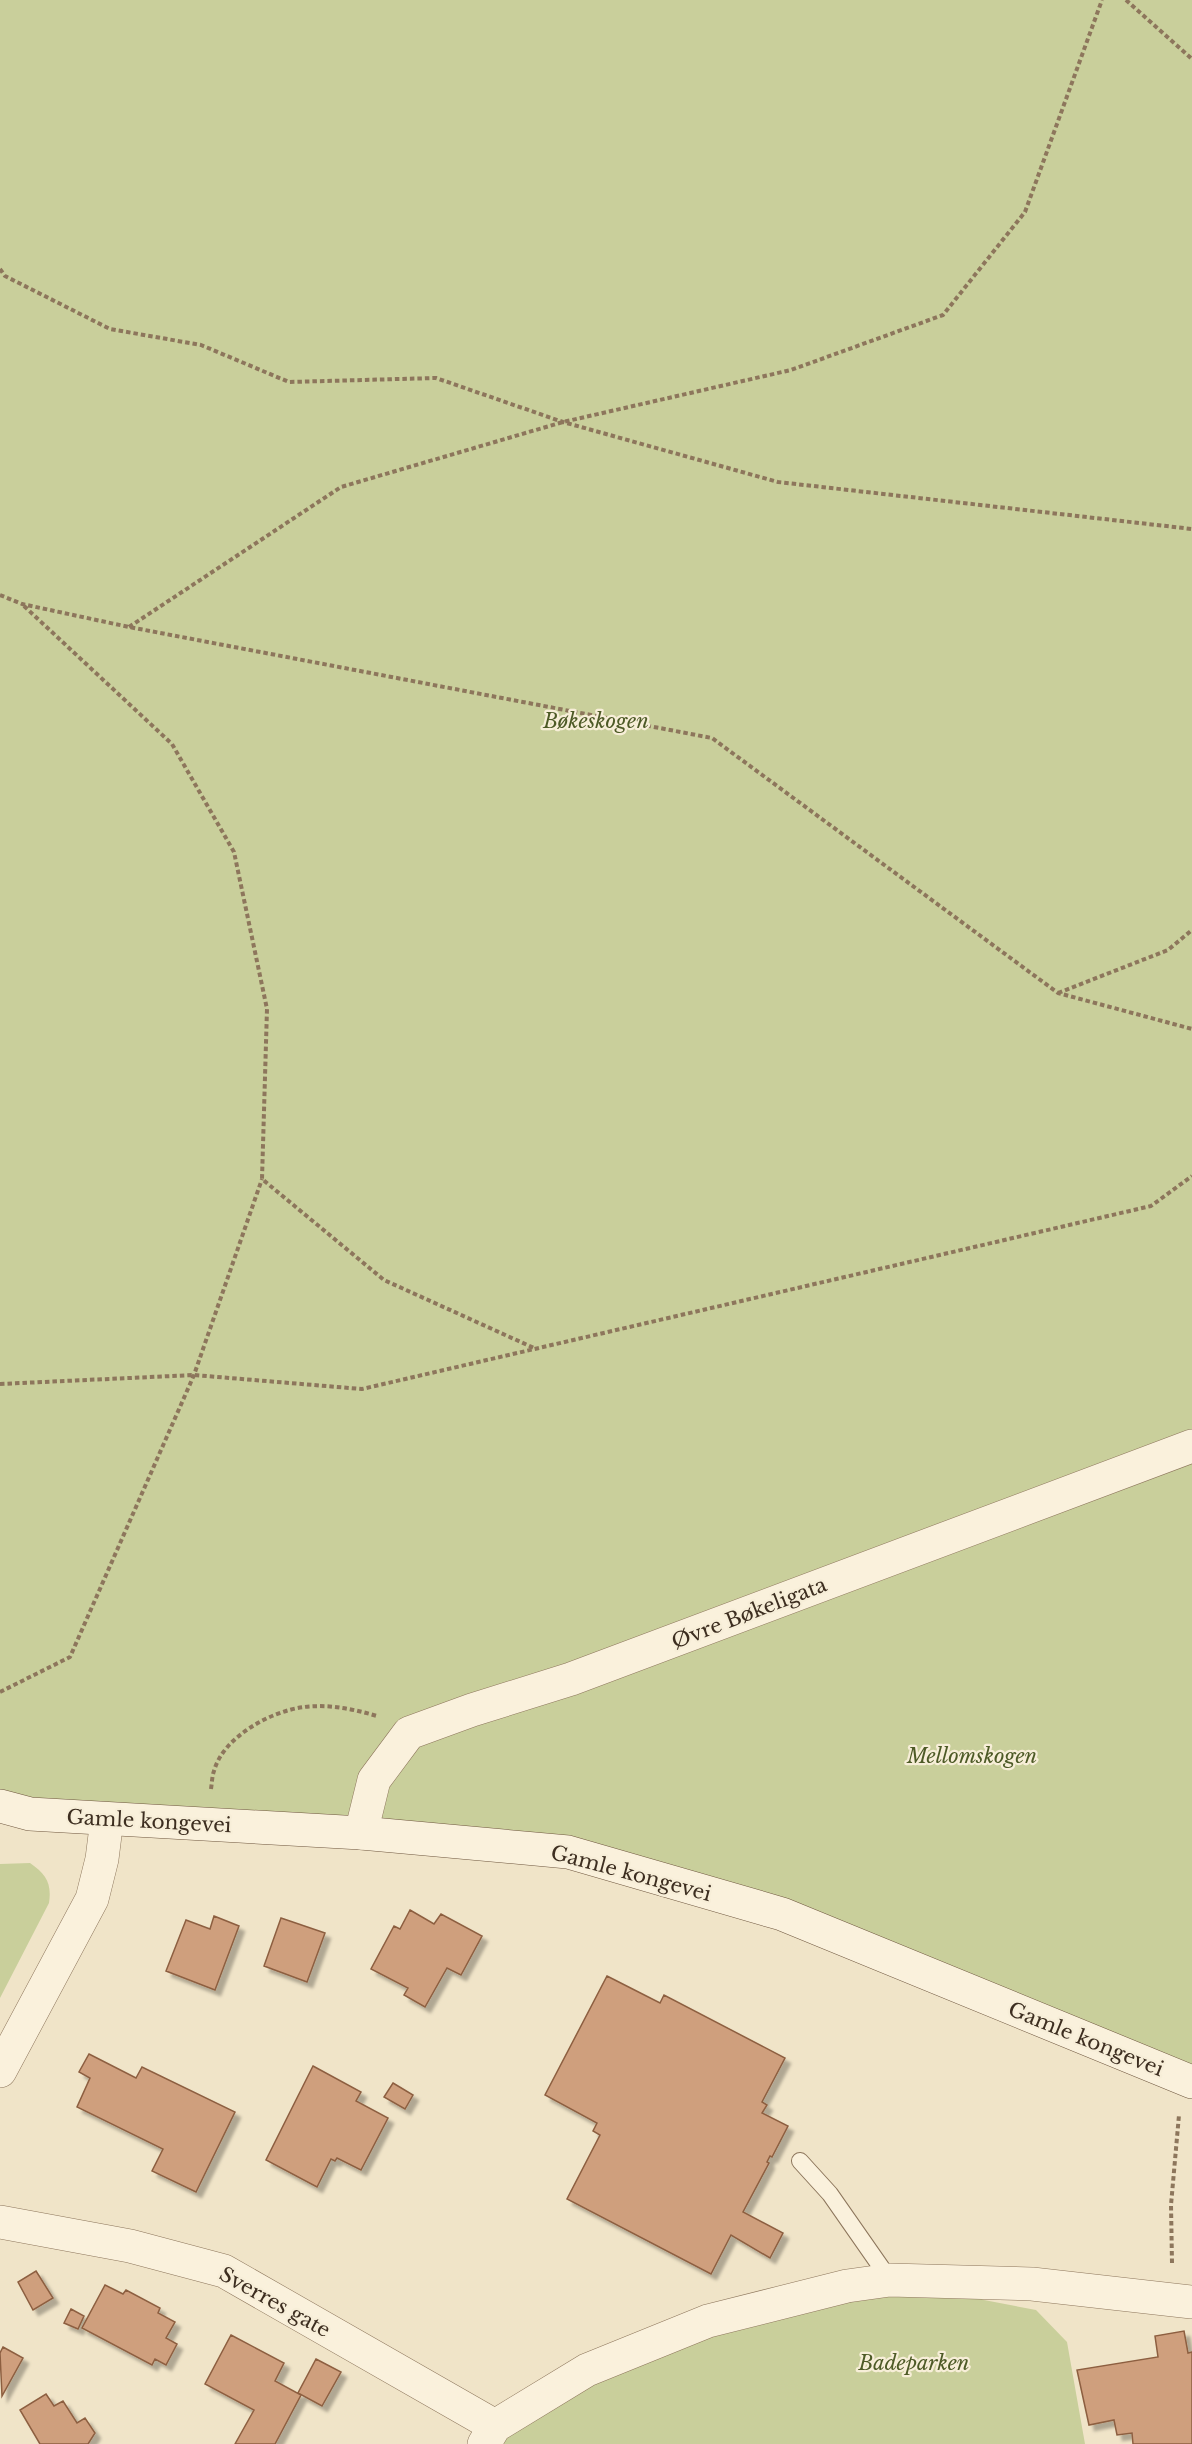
<svg xmlns="http://www.w3.org/2000/svg" width="1192" height="2444" font-family="'Libre Baskerville',serif">
<defs>
<filter id="shadow"><feDropShadow dx="5.5" dy="5.5" stdDeviation="1.5" flood-color="#0004"/></filter>
</defs>
<rect width="100%" height="100%" fill="#f0e4c8"/>
<path fill="#c9cf9b" d="M 0,0 L 1192,0 L 1192,2082 L 568,1852 L 0,1806 Z
M 30,1863 C 46,1874 52,1883 49,1903 L 0,1998 L 0,1864 Z
M 932,2281 L 984,2300 L 1036,2310 L 1067,2342 L 1085,2444 L 498,2444 L 606,2363 Z"/>
<path fill="#cf9f7d" stroke="#8d5f41" stroke-width="1.5" filter="url(#shadow)" d="M 410,1910 L 434,1924 L 441,1914 L 482,1936 L 461,1975 L 447,1968 L 425,2007 L 404,1995 L 408,1988 L 371,1969 L 394,1926 L 400,1929 Z
M 214,1916 L 239,1926 L 215,1990 L 166,1971 L 186,1920 L 210,1929 Z
M 281,1918 L 325,1933 L 307,1982 L 264,1966 Z
M 607,1976 L 660,2003 L 664,1995 L 785,2058 L 762,2102 L 767,2105 L 762,2113 L 788,2126 L 772,2157 L 770,2156 L 767,2162 L 769,2163 L 743,2212 L 783,2233 L 770,2258 L 731,2235 L 711,2274 L 567,2199 L 600,2135 L 593,2131 L 597,2123 L 545,2095 Z
M 89,2054 L 136,2078 L 142,2067 L 235,2112 L 196,2192 L 152,2171 L 163,2149 L 77,2107 L 90,2078 L 79,2072 Z
M 313,2066 L 361,2092 L 356,2101 L 388,2118 L 361,2170 L 337,2158 L 335,2161 L 331,2159 L 317,2187 L 266,2160 Z
M 393,2083 L 413,2095 L 405,2109 L 384,2097 Z
M 36,2271 L 53,2298 L 33,2310 L 18,2282 Z
M 105,2285 L 123,2294 L 126,2290 L 160,2308 L 158,2313 L 175,2322 L 166,2338 L 177,2344 L 166,2365 L 155,2359 L 152,2365 L 82,2328 Z
M 71,2309 L 84,2316 L 78,2329 L 64,2323 Z
M 1184,2331 L 1188,2353 L 1192,2352 L 1192,2444 L 1133,2444 L 1132,2433 L 1117,2435 L 1114,2420 L 1089,2425 L 1077,2370 L 1158,2357 L 1155,2336 Z
M 231,2335 L 284,2363 L 275,2381 L 301,2395 L 275,2444 L 235,2444 L 254,2410 L 205,2384 Z
M 3,2347 L 23,2358 L 2,2396 L 0,2353 Z
M 316,2359 L 341,2372 L 322,2406 L 298,2393 Z
M 46,2394 L 54,2406 L 63,2401 L 77,2423 L 85,2418 L 95,2433 L 88,2444 L 40,2444 L 20,2410 Z"/>
<g fill="none" stroke-linecap="round" stroke-linejoin="round">
<defs>
<path id="lane" d="M 800,2161 L 830,2194 L 890,2280"/>
<path id="street" d="M 361,1833 L 374,1780 L 409,1733 L 472,1710 L 571,1679 L 1192,1446
M 0,2071 L 92,1899 L 102,1859 L 107,1819
M 0,2222 L 130,2246 L 224,2271 L 495,2426
M 484,2444 L 495,2426 L 587,2370 L 708,2321 L 847,2286 L 890,2280 L 1032,2284 L 1192,2302"/>
<path id="secondary" d="M 0,1806 L 30,1814 L 361,1833 L 568,1852 L 782,1914 L 1192,2082"/>
</defs>
<use href="#lane" stroke="#8d765c" stroke-width="18"/>
<use href="#street" stroke="#8d765c" stroke-width="34"/>
<use href="#secondary" stroke="#6f573f" stroke-width="34"/>
<path stroke="#8d765c" stroke-width="4" stroke-dasharray="4.5 3" stroke-linecap="butt" d="M 1126,0 L 1192,59
M 0,269 L 5,276 L 110,329 L 201,345 L 289,382 L 436,378 L 563,422 L 778,482 L 1192,529
M 0,595 L 22,604 L 129,627 L 712,738 L 1058,993 L 1192,1029
M 24,606 L 172,744 L 234,852 L 267,1009 L 262,1179 L 384,1280 L 534,1348
M 129,627 L 341,487 L 563,422 L 791,370 L 943,315 L 1025,212 L 1102,0
M 1058,993 L 1168,950 L 1192,930
M 0,1384 L 194,1375 L 362,1389 L 1151,1206 L 1192,1176
M 0,1692 L 70,1657 L 194,1375 L 262,1179
M 211,1789 C 212,1783 212,1776 214,1771 C 223,1737 271,1711 304,1707 C 329,1704 353,1709 377,1716
M 1172,2263 L 1171,2205 L 1179,2115"/>
<use href="#lane" stroke="#faf1dc" stroke-width="16"/>
<use href="#street" stroke="#faf1dc" stroke-width="33"/>
<use href="#secondary" stroke="#faf1dc" stroke-width="33"/>
</g>
<g text-anchor="middle" stroke-width="4.5" stroke-linejoin="round" paint-order="stroke">
<g font-size="20" font-style="italic" fill="#4d5a26" stroke="#f7eed8">
<text x="596" y="728">Bøkeskogen</text>
<text x="972" y="1763">Mellomskogen</text>
<text x="914" y="2370">Badeparken</text>
</g>
<g font-size="20" fill="#3d2e20" stroke="#f7eed8">
<text transform="translate(749 1613) rotate(-21)" y="7">Øvre Bøkeligata</text>
<text transform="translate(149 1821) rotate(3)" y="7">Gamle kongevei</text>
<text transform="translate(631 1873) rotate(15)" y="7">Gamle kongevei</text>
<text transform="translate(1086 2039) rotate(22)" y="7">Gamle kongevei</text>
<text transform="translate(275 2302) rotate(29)" y="7">Sverres gate</text>
</g>
</g>
</svg>
